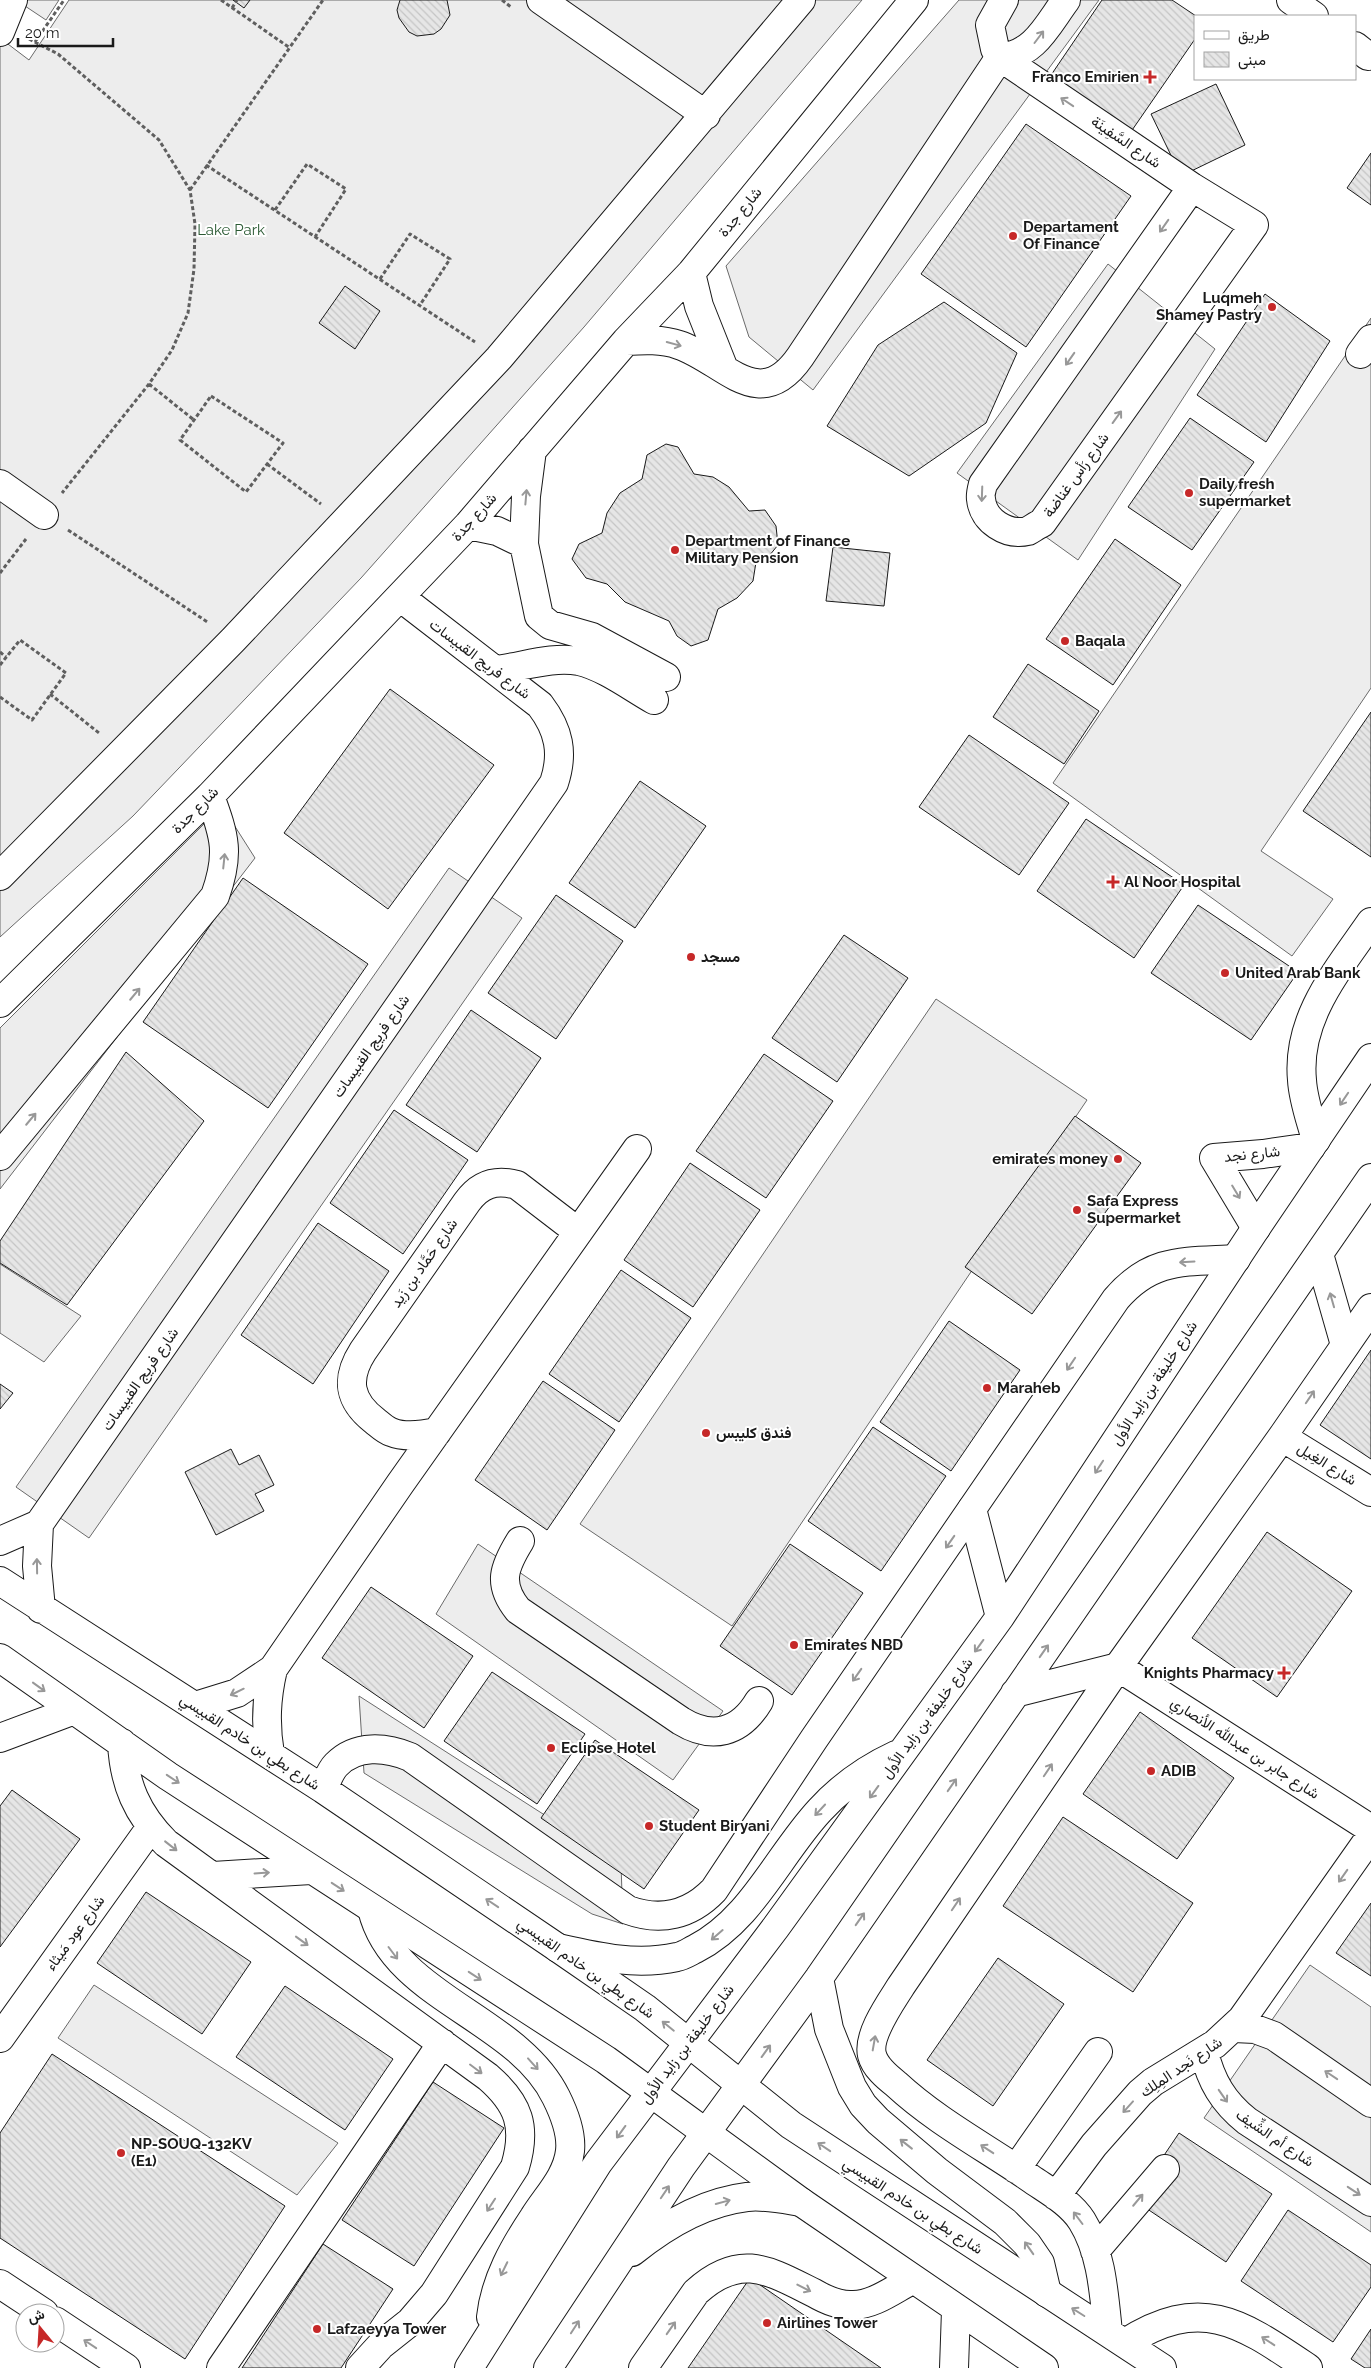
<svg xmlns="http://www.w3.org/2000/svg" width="1371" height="2368" font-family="Raleway,Vazirmatn,sans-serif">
<defs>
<pattern id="building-back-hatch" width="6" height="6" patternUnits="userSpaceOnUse" patternTransform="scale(1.25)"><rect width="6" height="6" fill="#e6e6e6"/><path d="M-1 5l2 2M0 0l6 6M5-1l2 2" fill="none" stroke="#c5c5c5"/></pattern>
</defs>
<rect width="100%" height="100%" fill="#fff"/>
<path fill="#ededed" stroke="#6a6a6a" d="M 16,0 L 59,0 L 46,20 Z
M 69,0 L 862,0 L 584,327 L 361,578 L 133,816 L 0,937 L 0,38 L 29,60 Z
M 959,0 L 1099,0 L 813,390 L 749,337 L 726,266 Z
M 1108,264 L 1215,349 L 1078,560 L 957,473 Z
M 1371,318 L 1371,688 L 1261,851 L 1333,899 L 1292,956 L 1053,783 Z
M 222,806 L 255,858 L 0,1189 L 0,1028 Z
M 449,868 L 522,918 L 89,1538 L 16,1487 Z
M 936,999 L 1087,1100 L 732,1626 L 580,1524 Z
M 0,1264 L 81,1316 L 44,1362 L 0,1333 Z
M 478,1544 L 723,1711 L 673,1780 L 436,1614 Z
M 359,1696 L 621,1864 L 623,1924 L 592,1914 L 364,1773 Z
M 1310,1965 L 1371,2007 L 1371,2232 L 1204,2118 Z
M 94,1985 L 338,2143 L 297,2195 L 58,2038 Z"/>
<path fill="url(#building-back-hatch)" stroke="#1a1a1a" d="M 233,0 L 250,0 L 244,8 Z
M 447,0 L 450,15 L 441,29 L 434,34 L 417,36 L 409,32 L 399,18 L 397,10 L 400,0 Z
M 1102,0 L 1172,0 L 1196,16 L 1195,39 L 1128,136 L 1047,81 Z
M 1216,84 L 1245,145 L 1181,176 L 1151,114 Z
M 1026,124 L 1131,196 L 1026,347 L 921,274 Z
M 1371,153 L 1371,205 L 1347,188 Z
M 345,286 L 380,311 L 355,349 L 319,323 Z
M 1265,294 L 1330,341 L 1266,442 L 1197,395 Z
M 944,302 L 1017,353 L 986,423 L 909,476 L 827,426 L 878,345 Z
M 1190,418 L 1254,462 L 1192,550 L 1128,507 Z
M 666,444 L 678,447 L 694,474 L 713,477 L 729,487 L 749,511 L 765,510 L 776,526 L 778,545 L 769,556 L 756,562 L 753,581 L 737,598 L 718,609 L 708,640 L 691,646 L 677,636 L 669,621 L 625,602 L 607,584 L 586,578 L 572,559 L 579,544 L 602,533 L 607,513 L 620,493 L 642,479 L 647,455 Z
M 1115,539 L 1181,585 L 1113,685 L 1046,639 Z
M 833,547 L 890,553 L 884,606 L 826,601 Z
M 1028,664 L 1099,711 L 1064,764 L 993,717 Z
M 390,689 L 494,765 L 388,909 L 284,833 Z
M 1371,712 L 1371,857 L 1303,811 Z
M 969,735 L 1069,803 L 1019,875 L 919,807 Z
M 640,781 L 706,826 L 635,928 L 569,883 Z
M 1086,819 L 1184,885 L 1134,958 L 1037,891 Z
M 243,878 L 368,964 L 268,1108 L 143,1022 Z
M 556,895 L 623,941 L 556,1039 L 488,993 Z
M 1198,905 L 1298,972 L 1251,1040 L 1151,973 Z
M 844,935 L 908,978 L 837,1082 L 772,1038 Z
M 471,1010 L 541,1058 L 477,1152 L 406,1105 Z
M 126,1052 L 204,1121 L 67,1305 L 0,1263 L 0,1241 Z
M 764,1054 L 833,1101 L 766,1198 L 696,1151 Z
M 394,1110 L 468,1160 L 403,1254 L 330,1203 Z
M 1075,1116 L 1141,1163 L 1032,1314 L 965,1267 Z
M 690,1163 L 760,1210 L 693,1307 L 624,1260 Z
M 318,1223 L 389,1271 L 313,1384 L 241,1335 Z
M 621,1270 L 691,1318 L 619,1422 L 549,1374 Z
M 949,1321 L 1020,1370 L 951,1471 L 880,1422 Z
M 1371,1350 L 1371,1459 L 1320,1425 Z
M 543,1381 L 615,1430 L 547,1530 L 475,1480 Z
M 0,1384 L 13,1393 L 0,1409 Z
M 873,1427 L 946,1476 L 881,1571 L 808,1521 Z
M 231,1449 L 239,1465 L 259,1455 L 274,1485 L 255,1494 L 264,1511 L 216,1535 L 185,1472 Z
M 1267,1532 L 1352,1591 L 1277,1697 L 1192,1638 Z
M 790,1544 L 863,1593 L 792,1695 L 720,1646 Z
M 371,1587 L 473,1656 L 424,1728 L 322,1658 Z
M 492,1672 L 585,1734 L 537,1804 L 444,1741 Z
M 1140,1712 L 1234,1778 L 1177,1859 L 1083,1794 Z
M 595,1740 L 699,1810 L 644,1889 L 541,1818 Z
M 12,1790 L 80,1839 L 0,1947 L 0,1806 Z
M 1063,1817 L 1193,1903 L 1133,1992 L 1003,1906 Z
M 146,1892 L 251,1962 L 202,2034 L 97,1963 Z
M 1371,1903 L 1371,1976 L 1336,1953 Z
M 998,1958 L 1064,2004 L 993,2106 L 927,2060 Z
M 285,1986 L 393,2059 L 345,2130 L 236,2057 Z
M 52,2054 L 285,2206 L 185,2359 L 0,2238 L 0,2133 Z
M 433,2082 L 504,2128 L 414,2266 L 342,2220 Z
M 1179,2133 L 1272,2194 L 1226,2262 L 1134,2200 Z
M 1288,2210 L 1371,2265 L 1371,2287 L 1333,2342 L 1241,2281 Z
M 323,2244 L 393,2289 L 341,2368 L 242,2368 Z
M 750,2278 L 881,2368 L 688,2368 Z
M 1371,2329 L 1371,2368 L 1365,2368 L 1351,2359 Z"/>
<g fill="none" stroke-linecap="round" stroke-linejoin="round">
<defs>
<path id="minor" d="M 541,0 L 706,115
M 1004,0 L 990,25 L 995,49 L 1000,57 L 1192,187 L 1254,225 L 1042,523 C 1037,525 1032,529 1028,531 C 1007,536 983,521 981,499 C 980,495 982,488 983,484 L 1192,187
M 1291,0 L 1314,16
M 0,32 L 13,0
M 1355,46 L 1368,56
M 1000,57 C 1034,56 1048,24 1066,0
M 691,273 L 699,306 L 724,369
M 626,341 C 644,340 662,339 679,345 C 724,360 759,416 800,357 L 1000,57
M 1360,354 L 1371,339
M 532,450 L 526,496 L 524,544 L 539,616 L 550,625 L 592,637 L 666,677
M 0,484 L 44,515
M 468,525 L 497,531 L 524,544
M 495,670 C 522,667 552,656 579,661 C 605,667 631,687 654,700
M 0,876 L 233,640 L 499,358 L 801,0
M 0,1003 L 210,796 L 468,525 L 626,341 L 691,273 L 914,0
M 1316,1140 C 1311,1121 1303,1100 1302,1080 C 1296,1018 1338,970 1371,922
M 0,1156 L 215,896 C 230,854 225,837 210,796
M 1214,1158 L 1263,1154 L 1311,1147
M 1214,1158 L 1256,1228
M 437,1432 C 423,1435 405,1438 391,1432 C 385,1430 380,1425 375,1421 C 349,1401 345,1379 363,1351 L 467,1202 C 480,1184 495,1179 517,1185 L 577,1231
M 1282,1437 L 1371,1492
M 0,1541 L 39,1524
M 520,1541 C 504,1567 497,1584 518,1610 L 681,1721 C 712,1740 740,1733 759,1701
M 0,1581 L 323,1789 L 558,1948 L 645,2008 L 791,2125 L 1162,2368
M 41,1609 L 37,1566 L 39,1524 L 554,783 C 564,753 559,730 540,705 L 400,597
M 0,1658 L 168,1776 L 606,2060 L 801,2202 L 1044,2368
M 1118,1667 L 1371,1829
M 195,1706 L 237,1693 L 273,1669 L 400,1484 L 637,1149
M 0,1738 L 72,1711
M 122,1743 C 124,1784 137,1814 166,1843 L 488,2077 C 519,2104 527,2127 515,2167 L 434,2294 L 410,2322 L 381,2345 L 360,2368
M 270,1754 C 265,1724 266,1699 273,1669
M 323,1789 C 327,1781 330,1771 336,1765 C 356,1744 386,1747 410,1757 L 628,1910 C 661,1922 690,1915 714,1890 L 814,1739 L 1116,1299 C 1152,1257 1185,1262 1236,1259
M 213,1876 L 311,1870
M 1234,2028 L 1255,2029 L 1274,2036 L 1371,2103
M 0,2038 L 151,1827
M 1204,2052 C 1211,2081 1223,2102 1247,2121 L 1371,2202
M 1016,2169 L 1098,2052
M 1056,2196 L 1094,2145 L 1140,2093 L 1153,2082 L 1215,2044 L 1242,2019 L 1371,1836
M 1095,2251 L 1165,2169
M 0,2284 L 44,2313
M 55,2321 L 126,2368
M 1108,2332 C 1104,2295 1102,2253 1082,2221 C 1070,2202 1047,2190 1030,2178 C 985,2147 936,2121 896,2084 C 887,2077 875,2067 872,2055 C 867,2035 891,2002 901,1986 L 1118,1667 L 1282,1437 L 1371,1308
M 1125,2343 C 1202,2294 1241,2323 1308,2368
M 221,2368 L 442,2043
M 643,2368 L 696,2292 C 740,2252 768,2270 814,2293 C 826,2300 839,2306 853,2305 C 874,2305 894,2289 912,2280
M 954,2368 L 956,2310"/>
<path id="major" d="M 1319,1254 L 1345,1345
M 972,1509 L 1000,1617
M 1015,1693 L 1118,1667
M 372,1909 C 393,1998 517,2017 556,2097 C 564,2113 572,2133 570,2151 C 567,2177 547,2196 534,2217 C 514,2247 495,2280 491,2317
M 558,1948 C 598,1957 636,1966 677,1957 C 683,1956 689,1952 695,1949 C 752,1920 778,1855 820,1810 C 841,1787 868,1768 896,1755
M 819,1978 L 829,2029 L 852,2087 L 863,2105 L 878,2121 L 937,2171 L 1005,2222 L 1027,2244 L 1040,2263 L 1047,2293
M 632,2252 C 664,2226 704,2202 747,2197 C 765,2195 783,2199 801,2202
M 469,2368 L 598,2163 L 776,1927 L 1000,1617 L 1256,1228 L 1371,1058
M 548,2368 L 681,2167 L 819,1978 L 1371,1178"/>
</defs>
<use href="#minor" stroke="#1a1a1a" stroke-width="30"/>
<use href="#major" stroke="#1a1a1a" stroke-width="30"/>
<path stroke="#5f5f5f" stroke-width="3" stroke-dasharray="4 2.5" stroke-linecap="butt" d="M 221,0 L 290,48
M 502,0 L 511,7
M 232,8 L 237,0
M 29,39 L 58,54 L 159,140 L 190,190 L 195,224 L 194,269 L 188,313 L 172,350 L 149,384 L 62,493
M 35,42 L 64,0
M 206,165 L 475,342
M 190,190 L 323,0
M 275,210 L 307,164 L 346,189 L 315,237
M 380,279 L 410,234 L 450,259 L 420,305
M 149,384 L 194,420
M 211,396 L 283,443 L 246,492 L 180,440 Z
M 267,464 L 321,504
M 68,530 L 209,623
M 0,573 L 26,539
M 0,652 L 6,657
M 0,665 L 20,640 L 66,673 L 32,720 L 0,697
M 50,694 L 99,733"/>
<use href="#minor" stroke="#fff" stroke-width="28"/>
<use href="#major" stroke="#fff" stroke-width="28"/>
</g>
<defs><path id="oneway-shaft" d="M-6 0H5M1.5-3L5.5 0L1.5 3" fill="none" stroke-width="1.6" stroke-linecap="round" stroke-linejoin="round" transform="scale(1.25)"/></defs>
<g stroke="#989898">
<use href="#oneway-shaft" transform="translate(1039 37) rotate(-53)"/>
<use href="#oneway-shaft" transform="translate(1067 102) rotate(-146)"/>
<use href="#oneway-shaft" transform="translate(1164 226) rotate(125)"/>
<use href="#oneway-shaft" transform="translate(674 344) rotate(15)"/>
<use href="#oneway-shaft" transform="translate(1070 359) rotate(125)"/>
<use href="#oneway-shaft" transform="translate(1117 417) rotate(-54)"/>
<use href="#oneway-shaft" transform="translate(982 494) rotate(92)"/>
<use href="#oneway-shaft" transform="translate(526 497) rotate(-85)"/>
<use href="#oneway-shaft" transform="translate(224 861) rotate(-84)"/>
<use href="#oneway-shaft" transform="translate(135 994) rotate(-50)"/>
<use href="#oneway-shaft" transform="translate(1344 1099) rotate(124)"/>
<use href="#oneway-shaft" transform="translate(31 1119) rotate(-50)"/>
<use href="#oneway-shaft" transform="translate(1236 1192) rotate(59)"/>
<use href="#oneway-shaft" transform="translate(1187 1262) rotate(177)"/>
<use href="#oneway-shaft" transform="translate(1332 1300) rotate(-106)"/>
<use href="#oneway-shaft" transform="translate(1071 1364) rotate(124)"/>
<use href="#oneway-shaft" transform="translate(1310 1397) rotate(-56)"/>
<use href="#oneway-shaft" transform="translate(1099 1467) rotate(123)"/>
<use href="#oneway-shaft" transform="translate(950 1542) rotate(125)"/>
<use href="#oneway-shaft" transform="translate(37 1566) rotate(-91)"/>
<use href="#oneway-shaft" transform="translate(979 1646) rotate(126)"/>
<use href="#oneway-shaft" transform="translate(1044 1651) rotate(-55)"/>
<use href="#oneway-shaft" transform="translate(857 1675) rotate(125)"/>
<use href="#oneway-shaft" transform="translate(39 1687) rotate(36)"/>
<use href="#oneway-shaft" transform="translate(237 1692) rotate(154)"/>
<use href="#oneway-shaft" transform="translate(1048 1770) rotate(-56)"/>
<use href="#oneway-shaft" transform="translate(173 1779) rotate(34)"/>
<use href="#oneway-shaft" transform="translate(952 1785) rotate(-55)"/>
<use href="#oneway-shaft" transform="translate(874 1792) rotate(126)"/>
<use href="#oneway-shaft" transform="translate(820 1810) rotate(133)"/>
<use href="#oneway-shaft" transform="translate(171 1846) rotate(38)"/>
<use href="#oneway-shaft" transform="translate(262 1873) rotate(-4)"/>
<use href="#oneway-shaft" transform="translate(1343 1876) rotate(125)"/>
<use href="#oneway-shaft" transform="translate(338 1887) rotate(33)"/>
<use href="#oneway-shaft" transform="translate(492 1903) rotate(-146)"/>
<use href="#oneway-shaft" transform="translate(956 1904) rotate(-56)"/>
<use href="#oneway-shaft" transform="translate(860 1919) rotate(-55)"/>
<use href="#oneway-shaft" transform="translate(717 1935) rotate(139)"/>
<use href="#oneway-shaft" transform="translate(302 1941) rotate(36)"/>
<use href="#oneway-shaft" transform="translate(393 1953) rotate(53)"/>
<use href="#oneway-shaft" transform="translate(475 1976) rotate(33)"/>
<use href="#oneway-shaft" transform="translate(668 2026) rotate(-141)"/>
<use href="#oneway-shaft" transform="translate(874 2043) rotate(-80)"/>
<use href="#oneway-shaft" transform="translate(766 2051) rotate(-54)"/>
<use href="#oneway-shaft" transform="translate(533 2064) rotate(48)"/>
<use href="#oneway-shaft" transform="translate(476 2069) rotate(37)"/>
<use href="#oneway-shaft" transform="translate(1331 2075) rotate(-146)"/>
<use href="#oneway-shaft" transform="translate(1223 2096) rotate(55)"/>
<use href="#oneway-shaft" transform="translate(1128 2107) rotate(132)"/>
<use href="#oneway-shaft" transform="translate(621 2132) rotate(126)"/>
<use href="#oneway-shaft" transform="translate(906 2144) rotate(-142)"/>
<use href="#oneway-shaft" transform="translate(824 2147) rotate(-146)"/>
<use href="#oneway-shaft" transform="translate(987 2149) rotate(-147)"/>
<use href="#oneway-shaft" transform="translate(1354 2191) rotate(33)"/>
<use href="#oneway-shaft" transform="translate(665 2192) rotate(-56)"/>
<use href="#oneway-shaft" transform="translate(1138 2200) rotate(-50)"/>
<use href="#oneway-shaft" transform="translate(723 2202) rotate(-15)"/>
<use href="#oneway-shaft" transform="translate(491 2205) rotate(123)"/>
<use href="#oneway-shaft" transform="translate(1078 2218) rotate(-127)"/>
<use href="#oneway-shaft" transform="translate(1029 2248) rotate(-125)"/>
<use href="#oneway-shaft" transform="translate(504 2269) rotate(116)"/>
<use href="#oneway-shaft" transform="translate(804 2288) rotate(27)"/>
<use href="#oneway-shaft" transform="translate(1078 2312) rotate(-148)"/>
<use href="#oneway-shaft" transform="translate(575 2327) rotate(-57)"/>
<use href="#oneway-shaft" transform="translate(671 2328) rotate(-55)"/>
<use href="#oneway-shaft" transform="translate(1268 2341) rotate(-147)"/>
<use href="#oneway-shaft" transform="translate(90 2344) rotate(-146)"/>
</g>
<g fill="#c62828" stroke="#fff" stroke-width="2">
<path d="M1147.5 69.5h5v5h5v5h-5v5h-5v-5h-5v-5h5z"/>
<circle cx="1013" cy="236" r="5"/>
<circle cx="1272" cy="307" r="5"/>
<circle cx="1189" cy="493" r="5"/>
<circle cx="675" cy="550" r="5"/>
<circle cx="1065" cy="641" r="5"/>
<path d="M1110.5 874.5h5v5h5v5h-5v5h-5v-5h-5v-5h5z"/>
<circle cx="691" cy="957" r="5"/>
<circle cx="1225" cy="973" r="5"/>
<circle cx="1118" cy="1159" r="5"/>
<circle cx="1077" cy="1210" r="5"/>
<circle cx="987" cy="1388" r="5"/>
<circle cx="706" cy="1433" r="5"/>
<circle cx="794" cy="1645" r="5"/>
<path d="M1281.5 1665.5h5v5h5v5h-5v5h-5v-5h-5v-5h5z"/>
<circle cx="551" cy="1748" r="5"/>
<circle cx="1151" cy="1771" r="5"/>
<circle cx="649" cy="1826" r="5"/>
<circle cx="121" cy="2153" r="5"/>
<circle cx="767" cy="2323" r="5"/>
<circle cx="317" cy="2329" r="5"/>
</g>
<g text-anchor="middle" stroke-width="4" stroke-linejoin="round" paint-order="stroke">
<g font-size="15" font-weight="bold" fill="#1a1a1a" stroke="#fff" text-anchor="start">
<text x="1139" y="82" text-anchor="end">Franco Emirien</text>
<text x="1023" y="232">Departament<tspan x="1023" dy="17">Of Finance</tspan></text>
<text x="1262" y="303" text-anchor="end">Luqmeh<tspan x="1262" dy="17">Shamey Pastry</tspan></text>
<text x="1199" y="489">Daily fresh<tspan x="1199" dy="17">supermarket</tspan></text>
<text x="685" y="546">Department of Finance<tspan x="685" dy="17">Military Pension</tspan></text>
<text x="1075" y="646">Baqala</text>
<text x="1124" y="887">Al Noor Hospital</text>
<text x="701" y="962">مسجد</text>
<text x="1235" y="978">United Arab Bank</text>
<text x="1108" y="1164" text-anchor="end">emirates money</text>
<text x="1087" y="1206">Safa Express<tspan x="1087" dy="17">Supermarket</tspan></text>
<text x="997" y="1393">Maraheb</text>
<text x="716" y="1438">فندق كليبس</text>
<text x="804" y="1650">Emirates NBD</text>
<text x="1274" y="1678" text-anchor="end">Knights Pharmacy</text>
<text x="561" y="1753">Eclipse Hotel</text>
<text x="1161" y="1776">ADIB</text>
<text x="659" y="1831">Student Biryani</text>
<text x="131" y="2149">NP-SOUQ-132KV<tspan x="131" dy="17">(E1)</tspan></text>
<text x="777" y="2328">Airlines Tower</text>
<text x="327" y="2334">Lafzaeyya Tower</text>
</g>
<g font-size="15" fill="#1a1a1a" stroke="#fff">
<text transform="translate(1126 142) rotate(34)" y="5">شارع السَّفِينَة</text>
<text transform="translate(740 212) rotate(-51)" y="5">شارع جدة</text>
<text transform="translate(1076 475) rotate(-54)" y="5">شارع رَأس غناضة</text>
<text transform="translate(474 517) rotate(-48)" y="5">شارع جدة</text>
<text transform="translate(480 659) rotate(37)" y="5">شارع فريج القبيسات</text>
<text transform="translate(195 810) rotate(-45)" y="5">شارع جدة</text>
<text transform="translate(371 1046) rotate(-55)" y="5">شارع فريج القبيسات</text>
<text transform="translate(1252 1154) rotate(-6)" y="5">شارع نجد</text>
<text transform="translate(424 1263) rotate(-55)" y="5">شارع حَمَّاد بن زَيد</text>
<text transform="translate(140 1379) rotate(-55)" y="5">شارع فريج القبيسات</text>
<text transform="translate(1154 1383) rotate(-57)" y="5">شارع خليفة بن زايد الأول</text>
<text transform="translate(1327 1464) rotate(32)" y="5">شارع الغِيل</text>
<text transform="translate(927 1718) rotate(-54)" y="5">شارع خليفة بن زايد الأول</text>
<text transform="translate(250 1742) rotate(33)" y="5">شارع بطي بن خادم القبيسي</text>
<text transform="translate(1245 1748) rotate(33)" y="5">شارع جابر بن عبدالله الأنصاري</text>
<text transform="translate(75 1933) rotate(-54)" y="5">شارع عود مَيثاء</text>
<text transform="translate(586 1968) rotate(35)" y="5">شارع بطي بن خادم القبيسي</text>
<text transform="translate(687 2044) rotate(-53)" y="5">شارع خليفة بن زايد الأول</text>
<text transform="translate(1181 2067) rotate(-34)" y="5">شارع نَجد المِلِك</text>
<text transform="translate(1275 2138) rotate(34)" y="5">شارع أم الشِّيف</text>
<text transform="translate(913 2206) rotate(33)" y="5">شارع بطي بن خادم القبيسي</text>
</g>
<g font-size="15" fill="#2b5a34" stroke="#fff">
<text x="231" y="235">Lake Park</text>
</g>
</g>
<rect x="1194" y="15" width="162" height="65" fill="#ffffff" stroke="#a3a3a3"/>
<rect x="1204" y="31" width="25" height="8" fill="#ffffff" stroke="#a3a3a3"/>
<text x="1238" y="40" font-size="15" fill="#1a1a1a">طريق</text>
<rect x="1204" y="52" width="25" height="15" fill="url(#building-back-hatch)" stroke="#a3a3a3"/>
<text x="1238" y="65" font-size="15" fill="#1a1a1a">مبنى</text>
<g transform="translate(40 2328) rotate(342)"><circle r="24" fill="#ffffff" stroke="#a3a3a3"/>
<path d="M0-4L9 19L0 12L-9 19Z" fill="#c62828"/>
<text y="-8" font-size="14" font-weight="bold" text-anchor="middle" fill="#1a1a1a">ش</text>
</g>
<path d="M18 38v8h95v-8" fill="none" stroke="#1a1a1a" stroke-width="2.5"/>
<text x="25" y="38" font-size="15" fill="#1a1a1a" stroke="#ffffff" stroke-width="4" paint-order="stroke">20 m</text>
</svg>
